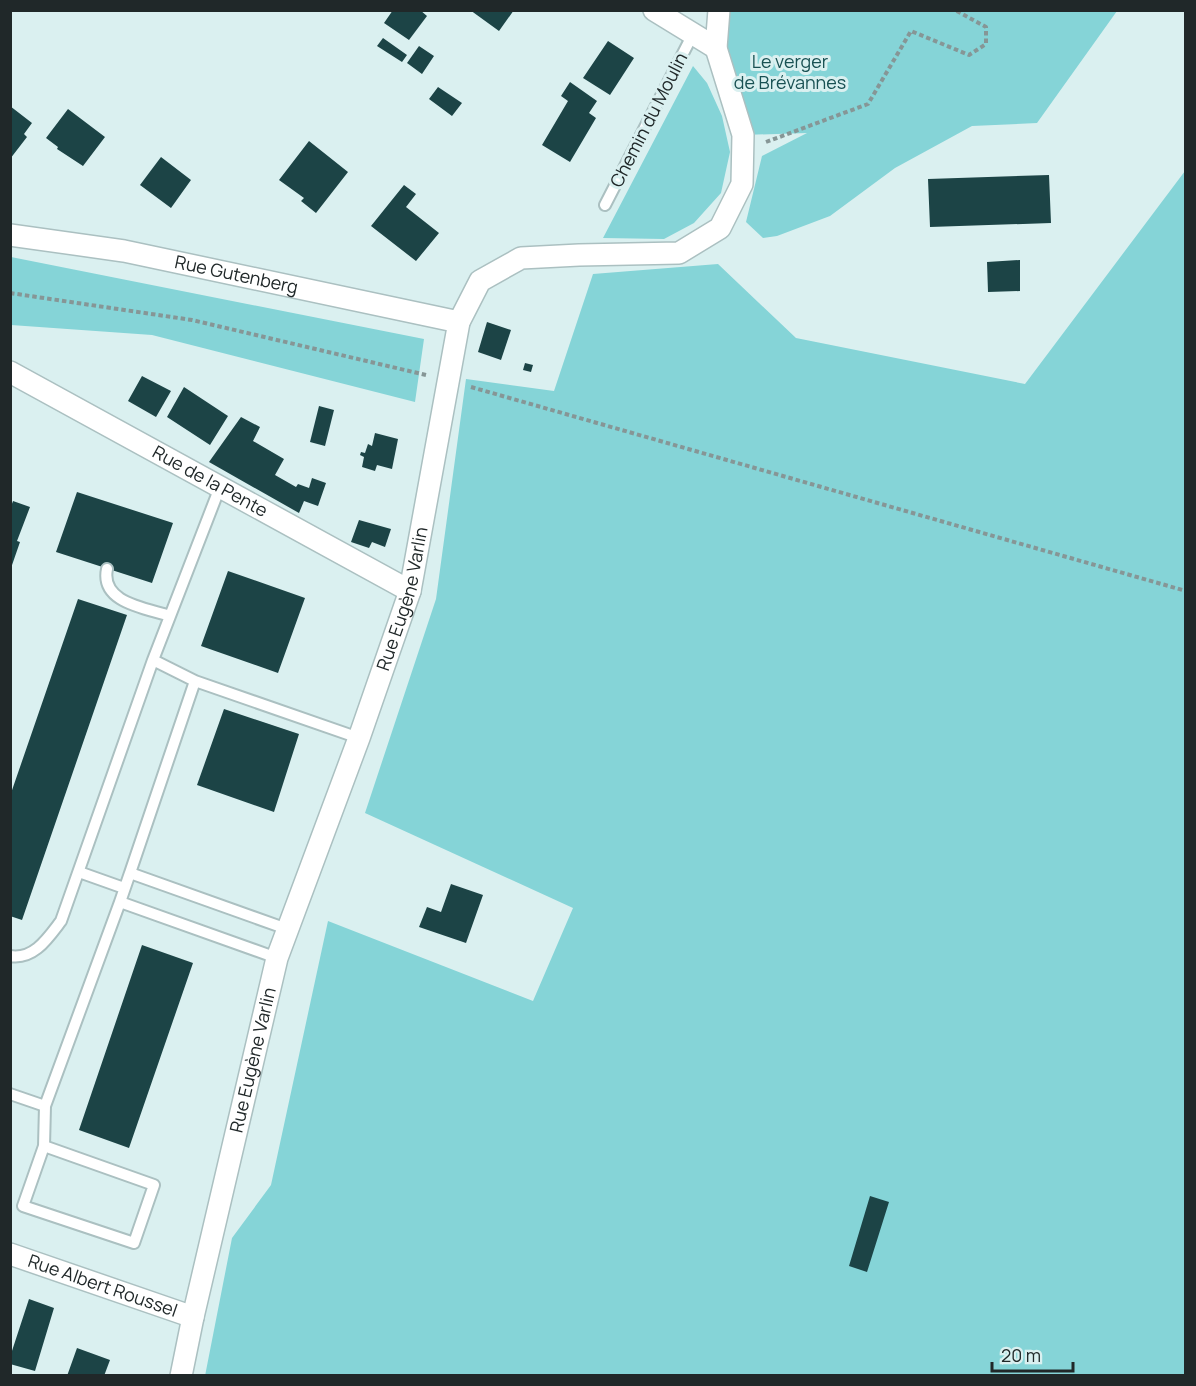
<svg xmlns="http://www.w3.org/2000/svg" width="1196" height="1386" font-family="Manrope,sans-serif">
<rect width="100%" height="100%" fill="#daf0f0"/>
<path fill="#85d4d7" d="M 719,11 L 1117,11 L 1037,123 L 972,126 L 895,168 L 830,216 L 777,236 L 763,238 L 746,222 L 762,156 L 807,133 L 743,135 Z
M 693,66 L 707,83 L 722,116 L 730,152 L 721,193 L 694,223 L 664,239 L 603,238 Z
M 1185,171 L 1185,1375 L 205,1376 L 232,1238 L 271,1185 L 328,921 L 533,1001 L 573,908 L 365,813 L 436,599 L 466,379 L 554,391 L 593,274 L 718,264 L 796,338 L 1025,384 Z
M 11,257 L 424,339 L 415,402 L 152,335 L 11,325 Z"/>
<path fill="#1c4446" d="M 393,10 L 420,10 L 427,16 L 409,40 L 384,23 Z
M 470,10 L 514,10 L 499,31 Z
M 383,38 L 407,55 L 402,62 L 377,46 Z
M 608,41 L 634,58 L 610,95 L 583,78 Z
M 419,46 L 434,56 L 422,74 L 407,63 Z
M 570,82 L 597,101 L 589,113 L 596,118 L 570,162 L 542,145 L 568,101 L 561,96 Z
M 438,87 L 462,103 L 452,116 L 429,99 Z
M 10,106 L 32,123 L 24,134 L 27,137 L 10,159 Z
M 68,109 L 105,137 L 83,166 L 57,149 L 58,147 L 46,138 Z
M 309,141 L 348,172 L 316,213 L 301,201 L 304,198 L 279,180 Z
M 161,157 L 191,180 L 171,208 L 140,185 Z
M 1049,175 L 1051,223 L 930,227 L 928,179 Z
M 404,185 L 416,194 L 406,207 L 439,233 L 416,261 L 371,226 Z
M 1020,260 L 1020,291 L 988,292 L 987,262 Z
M 487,322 L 511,330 L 501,360 L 478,352 Z
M 525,363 L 533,365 L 531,372 L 523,370 Z
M 142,376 L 171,391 L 156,417 L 128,401 Z
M 184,387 L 228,416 L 210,445 L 167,417 Z
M 319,406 L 334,410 L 325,446 L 310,442 Z
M 241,417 L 260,427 L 253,441 L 284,459 L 275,475 L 296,487 L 298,484 L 309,488 L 312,478 L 326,483 L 318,506 L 304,501 L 299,513 L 209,462 Z
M 375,433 L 398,439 L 392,469 L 377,465 L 375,471 L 362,467 L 364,457 L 360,455 L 361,452 L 365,453 L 368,444 L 372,446 Z
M 77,492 L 173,523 L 152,583 L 56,552 Z
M 13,501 L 30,507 L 17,541 L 20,542 L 11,568 L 10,509 Z
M 359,520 L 391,529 L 385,547 L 372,542 L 369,548 L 351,542 Z
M 228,571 L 305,598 L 278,673 L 201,646 Z
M 78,599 L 127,615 L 22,920 L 10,916 L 10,796 Z
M 224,709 L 299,734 L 274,812 L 197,785 Z
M 451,884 L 483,895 L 466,943 L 419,927 L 427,907 L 441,912 Z
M 142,945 L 193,963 L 129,1148 L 79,1130 Z
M 870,1196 L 889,1202 L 867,1272 L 849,1266 Z
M 29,1299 L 54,1308 L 35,1371 L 10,1364 L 10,1357 Z
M 77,1348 L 110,1360 L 104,1376 L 67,1376 Z"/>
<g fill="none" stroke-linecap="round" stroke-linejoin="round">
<defs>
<path id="lane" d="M 605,205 L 693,34
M 220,487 L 153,660 L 195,681 L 359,738
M 107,569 C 100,603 146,608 170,616
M 79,872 L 124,888
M 130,873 L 195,681
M 10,956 C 34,960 48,938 61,921 L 153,660
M 277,958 L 120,902 L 130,873 L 287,929
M 10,1094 L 45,1106 L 120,902
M 44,1146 L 154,1185 L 134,1243 L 23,1206 L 44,1146 L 45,1106"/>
<g id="street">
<path d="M 654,10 L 716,48"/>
<path id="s1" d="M 10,235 L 124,251 L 459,322"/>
<path id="s2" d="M 10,372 L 410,591"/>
<path id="s3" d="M 10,1254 L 193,1317"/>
<path id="s4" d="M 181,1376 L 193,1317 L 277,958 L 359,738 L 410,591 L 459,322 L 480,281 L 521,258 L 579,255 L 679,253 L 720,228 L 742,184 L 743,135 L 716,48 L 719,10"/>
</g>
</defs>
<use href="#lane" stroke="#abc0c1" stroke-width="14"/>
<use href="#street" stroke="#abc0c1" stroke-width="24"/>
<path stroke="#869696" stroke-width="4" stroke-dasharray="4.5 3" stroke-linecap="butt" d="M 766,142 L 868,104 L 911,31 L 969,55 L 986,44 L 986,27 L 955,10
M 10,293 L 192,320 L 426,375
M 471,387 L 1186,591"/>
<use href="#lane" stroke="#fff" stroke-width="10"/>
<use href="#street" stroke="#fff" stroke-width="21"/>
</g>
<g text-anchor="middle" stroke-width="6" stroke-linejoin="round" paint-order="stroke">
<g font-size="18" fill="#195153" stroke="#daf0f0">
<text x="790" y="68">Le verger<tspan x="790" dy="21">de Brévannes</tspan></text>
</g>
<g font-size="18" fill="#202829" stroke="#daf0f0">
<text transform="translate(649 120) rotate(-63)" y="6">Chemin du Moulin</text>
<text dy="6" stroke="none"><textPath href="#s1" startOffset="230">Rue Gutenberg</textPath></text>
<text dy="6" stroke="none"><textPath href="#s2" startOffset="228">Rue de la Pente</textPath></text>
<text dy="6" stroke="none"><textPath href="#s4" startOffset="810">Rue Eugène Varlin</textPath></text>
<text dy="6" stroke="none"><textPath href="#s4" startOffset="324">Rue Eugène Varlin</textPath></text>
<text dy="6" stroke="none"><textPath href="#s3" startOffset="98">Rue Albert Roussel</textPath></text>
</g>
</g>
<rect width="1196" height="1386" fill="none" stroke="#202829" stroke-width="24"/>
<path d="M992 1362v9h81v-9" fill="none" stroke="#202829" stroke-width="3"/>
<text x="1001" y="1362" font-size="18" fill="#202829" stroke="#daf0f0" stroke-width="4.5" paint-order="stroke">20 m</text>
</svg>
